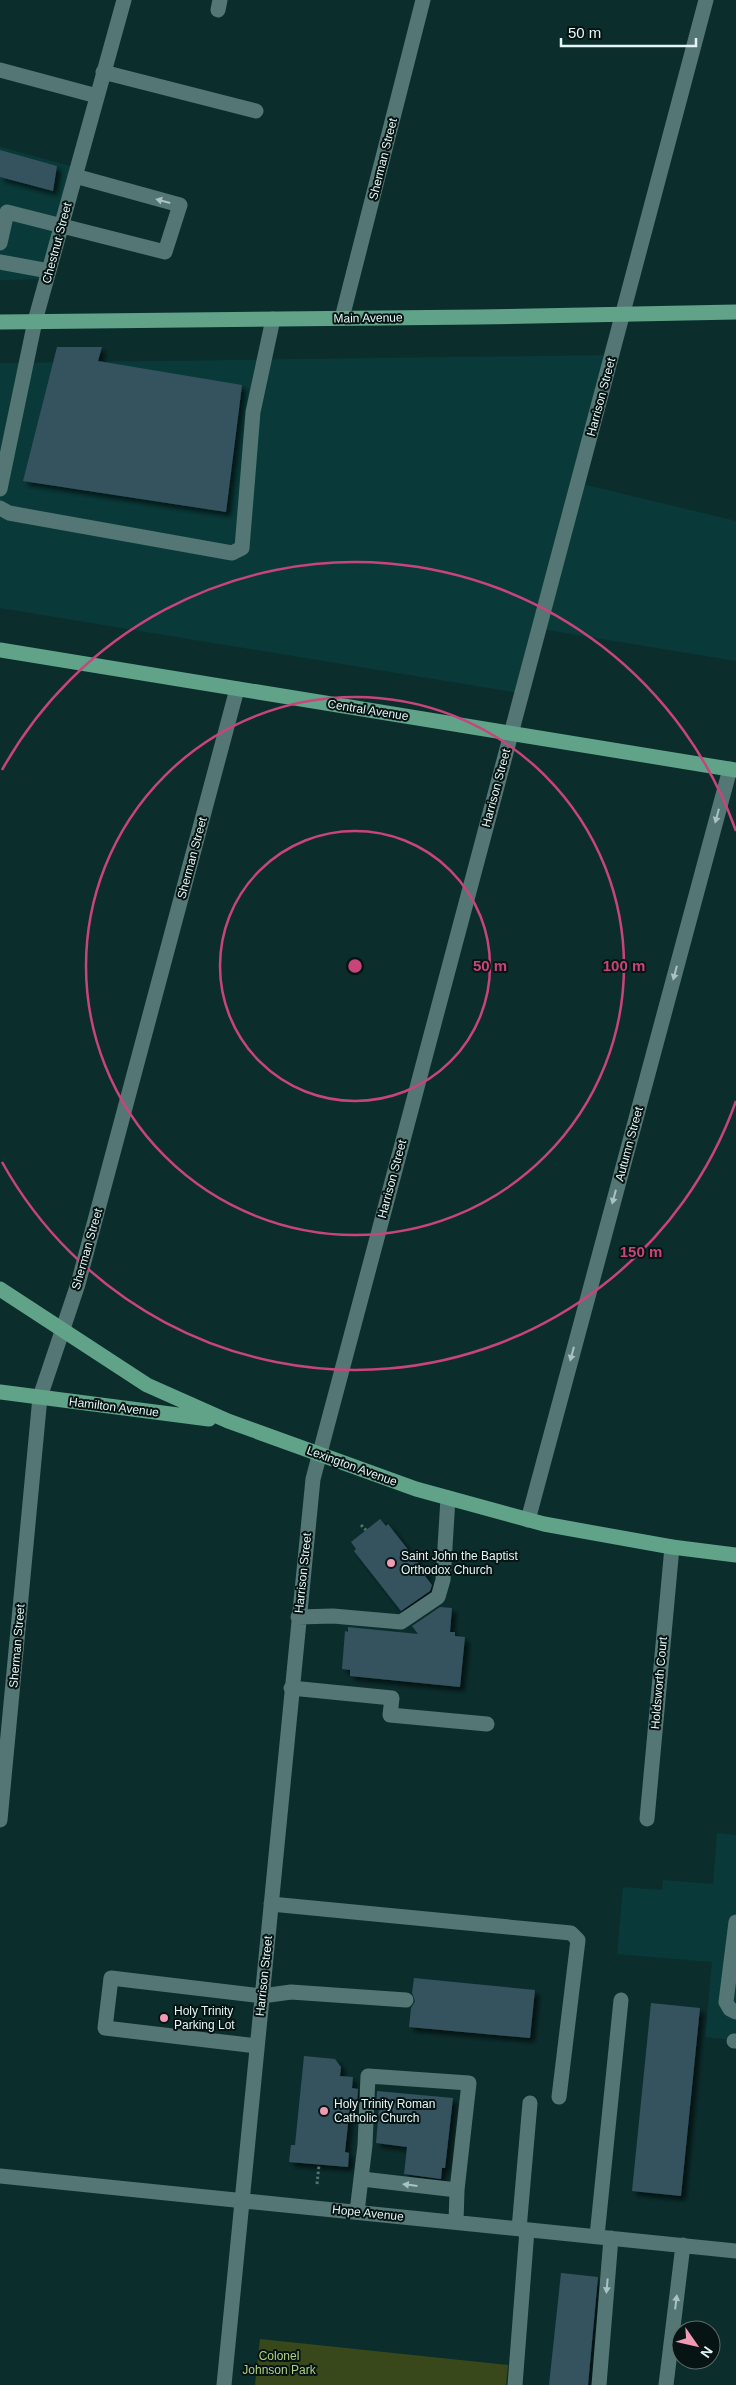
<svg xmlns="http://www.w3.org/2000/svg" width="736" height="2385" font-family="Helvetica,sans-serif">
<defs>
<filter id="shadow"><feDropShadow dx="4.5" dy="4.5" stdDeviation="2.5" flood-color="#0009"/></filter>
</defs>
<rect width="100%" height="100%" fill="#0b2e2d"/>
<path fill="#093a39" d="M 0,147 L 81,169 L 52,279 L 0,280 Z
M 615,355 L 578,483 L 736,521 L 736,661 L 541,629 L 525,694 L 0,608 L 0,363 Z
M 717,1833 L 736,1835 L 736,2040 L 705,2037 L 712,1962 L 617,1954 L 623,1887 L 662,1890 L 663,1880 L 713,1884 Z"/>
<path fill="#38481a" d="M 260,2339 L 508,2365 L 506,2385 L 255,2385 Z"/>
<path fill="#35525e" filter="url(#shadow)" d="M 0,150 L 57,166 L 53,191 L 0,177 Z
M 57,347 L 102,347 L 98,361 L 242,385 L 226,512 L 23,481 Z
M 380,1519 L 386,1526 L 388,1524 L 427,1574 L 425,1576 L 432,1585 L 430,1591 L 401,1611 L 354,1551 L 356,1549 L 351,1542 Z
M 440,1607 L 452,1608 L 450,1632 L 455,1632 L 455,1636 L 465,1637 L 460,1687 L 350,1676 L 350,1670 L 342,1669 L 345,1631 L 348,1632 L 348,1627 L 418,1634 L 412,1626 Z
M 414,1978 L 535,1990 L 530,2038 L 409,2027 L 411,2008 L 415,2001 L 412,1993 Z
M 651,2003 L 700,2008 L 681,2196 L 632,2191 Z
M 304,2056 L 335,2059 L 341,2067 L 340,2076 L 353,2077 L 352,2088 L 358,2089 L 357,2106 L 350,2105 L 345,2152 L 349,2153 L 348,2167 L 289,2162 L 291,2145 L 295,2145 Z
M 377,2091 L 453,2098 L 445,2168 L 442,2168 L 441,2179 L 404,2174 L 407,2147 L 376,2143 L 379,2108 L 376,2108 Z
M 561,2273 L 598,2277 L 588,2385 L 549,2385 Z"/>
<g fill="none" stroke-linecap="round" stroke-linejoin="round">
<path stroke="#557372" stroke-width="3" stroke-dasharray="2.5 2.5" stroke-linecap="butt" d="M 361,1525 L 366,1530
M 317,2184 L 319,2165"/>
<path stroke="#547675" stroke-width="15" d="M 218,10 L 220,0
M 0,70 L 97,96
M 103,72 L 256,111
M 0,243 L 7,212 L 165,252 L 180,205 L 75,176
M 0,262 L 49,271
M 342,318 L 423,0
M 0,489 L 35,321 L 124,0
M 0,508 L 9,513 L 232,553 L 242,548 L 253,412 L 273,319
M 528,1520 L 730,769
M 298,1617 L 333,1616 L 401,1622 L 438,1597 L 443,1580 L 448,1498
M 291,1688 L 392,1698 L 390,1715 L 487,1724
M 647,1819 L 672,1547
M 0,1820 L 40,1397 L 78,1284 L 237,689
M 271,1904 L 571,1933 L 578,1940 L 559,2097
M 736,1922 L 726,2002 L 730,2009 L 736,2012
M 734,2041 L 736,2041
M 257,2046 L 105,2028 L 111,1978 L 262,1996 L 291,1992 L 406,2000
M 0,2176 L 736,2251
M 362,2179 L 457,2190
M 357,2212 L 365,2145 L 368,2076 L 469,2083 L 457,2190 L 456,2222
M 519,2229 L 530,2103
M 597,2236 L 621,2000
M 224,2385 L 313,1479 L 706,0
M 515,2385 L 527,2230
M 599,2385 L 611,2238
M 666,2385 L 683,2245"/>
<path stroke="#61a388" stroke-width="15" d="M 0,322 L 479,317 L 736,312
M 0,650 L 736,770
M 0,1289 L 147,1385 L 228,1421 L 416,1489 L 544,1524 L 672,1547 L 736,1555
M 0,1392 L 209,1419"/>
</g>
<defs><path id="oneway-solid" d="M-6-.8H1V-3.2L6.5 0L1 3.2V.8H-6Z" transform="scale(1.25)"/></defs>
<g fill="#aac3c2">
<use href="#oneway-solid" transform="translate(163 201) rotate(-165)"/>
<use href="#oneway-solid" transform="translate(717 816) rotate(105)"/>
<use href="#oneway-solid" transform="translate(675 973) rotate(105)"/>
<use href="#oneway-solid" transform="translate(614 1197) rotate(105)"/>
<use href="#oneway-solid" transform="translate(572 1354) rotate(105)"/>
<use href="#oneway-solid" transform="translate(410 2185) rotate(-173)"/>
<use href="#oneway-solid" transform="translate(607 2286) rotate(95)"/>
<use href="#oneway-solid" transform="translate(676 2302) rotate(-83)"/>
</g>
<g fill="none" stroke="#c9447a" stroke-width="2.5">
<circle cx="355" cy="966" r="135"/>
<circle cx="355" cy="966" r="269"/>
<path d="M736 1101A404 404 0 0 1 2 1162M2 770A404 404 0 0 1 736 831"/>
</g>
<g fill="#f09ab4" stroke="#061413" stroke-width="2">
<circle cx="391" cy="1563" r="5"/>
<circle cx="164" cy="2018" r="5"/>
<circle cx="324" cy="2111" r="5"/>
</g>
<g text-anchor="middle" stroke-width="4" stroke-linejoin="round" paint-order="stroke">
<g font-size="12" fill="#e3f6f5" stroke="#061413">
<text transform="translate(383 159) rotate(-76)" y="4">Sherman Street</text>
<text transform="translate(57 243) rotate(-75)" y="4">Chestnut Street</text>
<text transform="translate(368 318) rotate(-1)" y="4">Main Avenue</text>
<text transform="translate(601 397) rotate(-75)" y="4">Harrison Street</text>
<text transform="translate(368 710) rotate(9)" y="4">Central Avenue</text>
<text transform="translate(496 788) rotate(-75)" y="4">Harrison Street</text>
<text transform="translate(192 858) rotate(-75)" y="4">Sherman Street</text>
<text transform="translate(629 1144) rotate(-75)" y="4">Autumn Street</text>
<text transform="translate(392 1179) rotate(-75)" y="4">Harrison Street</text>
<text transform="translate(87 1249) rotate(-74)" y="4">Sherman Street</text>
<text transform="translate(114 1407) rotate(7)" y="4">Hamilton Avenue</text>
<text transform="translate(352 1466) rotate(20)" y="4">Lexington Avenue</text>
<text transform="translate(303 1573) rotate(-84)" y="4">Harrison Street</text>
<text transform="translate(17 1646) rotate(-85)" y="4">Sherman Street</text>
<text transform="translate(659 1683) rotate(-85)" y="4">Holdsworth Court</text>
<text transform="translate(264 1976) rotate(-84)" y="4">Harrison Street</text>
<text transform="translate(368 2213) rotate(6)" y="4">Hope Avenue</text>
</g>
<g font-size="12" fill="#e3f6f5" stroke="#061413" text-anchor="start">
<text x="401" y="1560">Saint John the Baptist<tspan x="401" dy="14">Orthodox Church</tspan></text>
<text x="174" y="2015">Holy Trinity<tspan x="174" dy="14">Parking Lot</tspan></text>
<text x="334" y="2108">Holy Trinity Roman<tspan x="334" dy="14">Catholic Church</tspan></text>
</g>
<g font-size="12" fill="#b0cf80" stroke="#061413">
<text x="279" y="2360">Colonel<tspan x="279" dy="14">Johnson Park</tspan></text>
</g>
</g>
<circle cx="355" cy="966" r="8" fill="#c9447a" stroke="#061413" stroke-width="2.5"/>
<g font-size="15" text-anchor="middle" font-weight="bold" fill="#c9447a" stroke="#061413" stroke-width="4" stroke-linejoin="round" paint-order="stroke">
<text x="490" y="971">50 m</text>
<text x="624" y="971">100 m</text>
<text x="641" y="1257">150 m</text>
</g>
<g transform="translate(696 2345) rotate(124)"><circle r="24" fill="#061413" stroke="#5e6e6d"/>
<path d="M0-4L9 19L0 12L-9 19Z" fill="#f09ab4"/>
<text y="-8" font-size="14" font-weight="bold" text-anchor="middle" fill="#e3f6f5">N</text>
</g>
<path d="M561 38v8h135v-8" fill="none" stroke="#e3f6f5" stroke-width="2.5"/>
<text x="568" y="38" font-size="15" fill="#e3f6f5" stroke="#061413" stroke-width="4" paint-order="stroke">50 m</text>
</svg>
